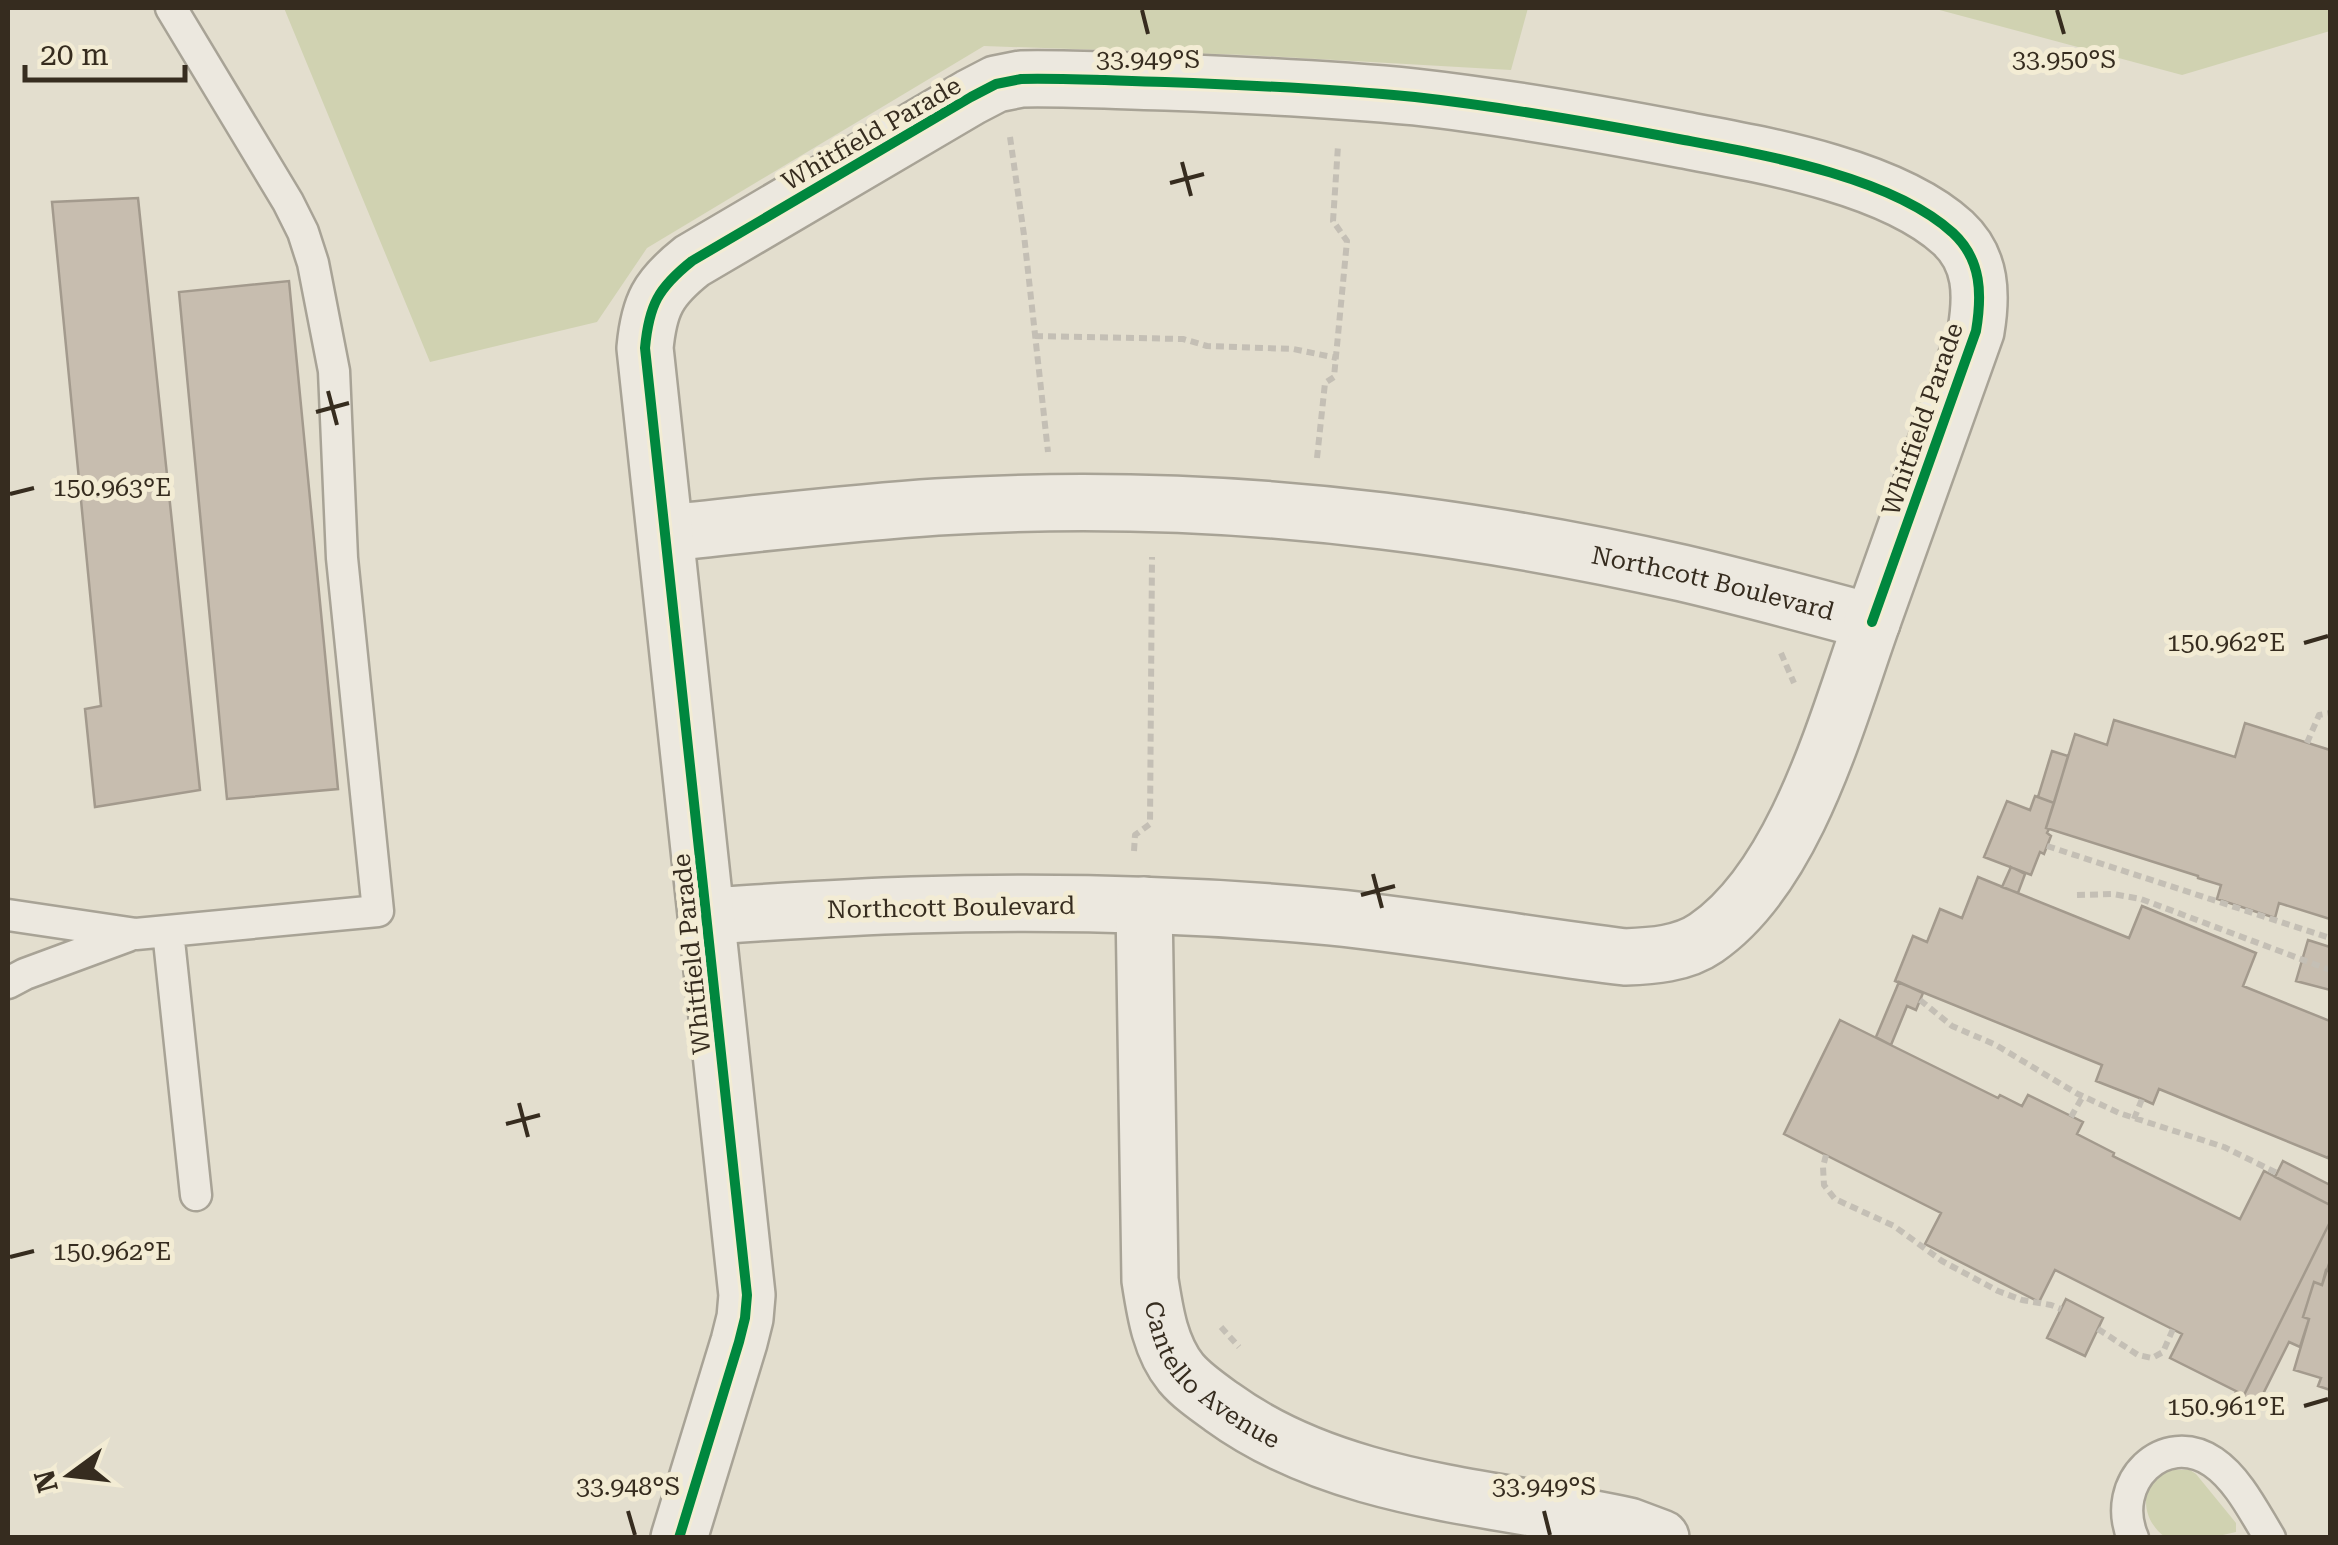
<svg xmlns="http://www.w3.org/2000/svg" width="2338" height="1545" font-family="'Roboto Serif',serif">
<rect width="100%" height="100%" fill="#e3dece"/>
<path fill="#d0d2b1" d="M 284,8 L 1528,8 L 1511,70 L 1246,55 L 984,46 L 647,248 L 597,322 L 430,362 Z
M 1932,8 L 2330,8 L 2330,31 L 2182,75 Z
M 2173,1470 L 2190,1470 L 2196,1474 L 2236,1523 L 2236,1532 L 2214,1537 L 2165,1537 C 2139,1518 2138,1480 2173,1470 Z"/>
<path fill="#c7bdaf" stroke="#a39a8d" stroke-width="2.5" d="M 138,198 L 200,790 L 95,807 L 85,709 L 101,706 L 52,202 Z
M 289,281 L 338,789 L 227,799 L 179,292 Z
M 2114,720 L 2235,757 L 2245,723 L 2330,750 L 2330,919 L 2279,903 L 2275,918 L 2217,899 L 2221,885 L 2198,878 L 2198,876 L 2046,828 L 2075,734 L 2107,745 Z
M 2052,751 L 2068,756 L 2054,803 L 2038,797 Z
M 2035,796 L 2054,803 L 2046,828 L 2049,829 L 2047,833 L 2051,836 L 2044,854 L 2040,852 L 2031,875 L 1984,857 L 2007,801 L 2030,810 Z
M 2011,867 L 2025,874 L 2018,893 L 2002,887 Z
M 1978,877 L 2129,938 L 2142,906 L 2256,953 L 2243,986 L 2330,1021 L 2330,1153 L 2328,1158 L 2159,1089 L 2153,1104 L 2142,1099 L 2096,1081 L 2102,1065 L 1895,981 L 1913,936 L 1927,942 L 1940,909 L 1962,918 Z
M 2308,940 L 2330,947 L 2330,990 L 2296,981 Z
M 1899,982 L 1923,993 L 1916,1010 L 1907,1006 L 1891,1045 L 1876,1037 Z
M 1840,1020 L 1998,1098 L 2000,1095 L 2022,1106 L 2028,1095 L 2083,1122 L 2077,1134 L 2114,1153 L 2113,1156 L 2240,1219 L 2264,1171 L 2330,1205 L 2330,1222 L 2244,1395 L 2170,1358 L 2182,1334 L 2055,1270 L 2039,1302 L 1925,1244 L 1941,1213 L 1784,1134 Z
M 2283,1161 L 2330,1185 L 2330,1205 L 2275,1177 Z
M 2330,1222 L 2330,1261 L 2322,1285 L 2314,1282 L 2303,1317 L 2309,1319 L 2300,1347 L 2289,1342 L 2251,1418 L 2228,1407 L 2236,1392 L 2244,1395 Z
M 2326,1270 L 2330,1271 L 2330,1390 L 2318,1386 L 2321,1378 L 2294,1370 L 2309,1319 L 2303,1317 L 2314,1282 L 2322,1285 Z
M 2066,1299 L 2103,1318 L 2085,1356 L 2047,1338 Z"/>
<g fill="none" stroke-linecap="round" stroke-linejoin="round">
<defs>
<path id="service" d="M 8,915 L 136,934 L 378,911 L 342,558 L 334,371 L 313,263 L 303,232 L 288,202 L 171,8
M 168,931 L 196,1195
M 8,983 L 25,974 L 128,936
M 2133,1538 C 2109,1482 2164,1429 2213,1462 C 2238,1479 2254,1512 2270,1538"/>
<g id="minor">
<path id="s1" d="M 666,533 C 756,524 846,513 937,507 C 1085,498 1236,503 1383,521 C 1483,533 1583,551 1682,573 C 1746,588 1809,605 1872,622 C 1837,720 1796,876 1706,938 C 1683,954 1652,956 1625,957 C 1526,945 1429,927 1330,917 C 1192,904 1052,901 912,905 C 844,907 775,912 707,916"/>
<path id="s2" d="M 1144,905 L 1150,1280 C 1155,1312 1160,1347 1181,1373 C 1192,1386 1208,1397 1222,1407 C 1339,1492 1492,1496 1629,1526 L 1661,1538"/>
<path d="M 679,1538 L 739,1342 L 745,1318 L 747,1295 L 645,348 C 649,305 658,288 692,261 L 971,97 L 996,84 L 1021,79 C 1069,78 1117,81 1165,82 C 1248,85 1332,89 1415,97 C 1505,107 1595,123 1684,140 C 1765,155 1892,177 1953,233 C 1982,260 1982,295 1976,331 L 1872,622"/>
</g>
</defs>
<use href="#service" stroke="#a8a396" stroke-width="35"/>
<use href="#minor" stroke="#a8a396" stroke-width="60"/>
<path stroke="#c4bfb5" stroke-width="6" stroke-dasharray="8 5" stroke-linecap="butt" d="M 1010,137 L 1024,235 L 1048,452
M 1035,336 L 1183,339 L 1207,346 L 1293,349 L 1337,358
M 1317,458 L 1325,383 L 1334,377 L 1347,241 L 1333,221 L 1338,146
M 1781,653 L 1794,683
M 2307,743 L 2319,715 L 2330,713
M 2047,846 L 2330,938
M 1134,851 L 1135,835 L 1150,824 L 1152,557
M 2077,895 L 2113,894 L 2141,899 L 2330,970
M 1920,1000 L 1952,1026 L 1996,1045 L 2076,1093 L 2119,1113 L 2224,1147 L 2277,1173
M 2071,1117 L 2083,1096
M 2134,1119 L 2142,1099
M 1826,1155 L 1823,1167 L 1824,1185 L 1835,1199 L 1894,1226 L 1942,1261 L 1998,1291 L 2022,1300 L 2051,1305 L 2061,1309
M 1221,1327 L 1239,1347
M 2098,1329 L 2138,1355 L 2152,1358 L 2163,1352 L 2173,1329"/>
<use href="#service" stroke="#ece8df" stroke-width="30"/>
<use href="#minor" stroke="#ece8df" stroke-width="55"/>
<defs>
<path id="cycleway" d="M 679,1538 L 739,1342 L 745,1318 L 747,1295 L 645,348 C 649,305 658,288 692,261 L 971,97 L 996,84 L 1021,79 C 1069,78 1117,81 1165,82 C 1248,85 1332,89 1415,97 C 1505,107 1595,123 1684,140 C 1765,155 1892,177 1953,233 C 1982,260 1982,295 1976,331 L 1872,622"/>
</defs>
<use href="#cycleway" stroke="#f3ecd4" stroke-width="16"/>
<use href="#cycleway" stroke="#00873e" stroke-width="10"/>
</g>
<path fill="none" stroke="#362c1f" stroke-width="4" d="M 1142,10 L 1148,34M 2057,10 L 2064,34M 1182,162 L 1191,196M 1170,183 L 1204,174M 328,391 L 337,425M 316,412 L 349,403M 10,494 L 34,488M 2304,643 L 2328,636M 1373,874 L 1382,908M 1361,895 L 1395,886M 519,1103 L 528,1137M 506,1124 L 540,1115M 10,1257 L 34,1251M 2304,1406 L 2328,1399M 628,1511 L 635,1535M 1544,1511 L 1550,1535"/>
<g text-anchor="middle" stroke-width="10" stroke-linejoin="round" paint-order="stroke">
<g font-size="25" fill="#362c1f" stroke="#f3ecd4">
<text transform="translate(871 133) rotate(-30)" y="9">Whitfield Parade</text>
<text transform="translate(1922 419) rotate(-71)" y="9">Whitfield Parade</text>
<text dy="9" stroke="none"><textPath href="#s1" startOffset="1055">Northcott Boulevard</textPath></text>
<text transform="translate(951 907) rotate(-1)" y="9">Northcott Boulevard</text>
<text transform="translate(691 954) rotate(-96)" y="9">Whitfield Parade</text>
<text dy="9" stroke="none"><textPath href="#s2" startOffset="495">Cantello Avenue</textPath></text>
</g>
</g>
<g font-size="25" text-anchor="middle" fill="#362c1f" stroke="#f3ecd4" stroke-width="10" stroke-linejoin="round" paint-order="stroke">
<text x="1148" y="68">33.949°S</text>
<text x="2064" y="68">33.950°S</text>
<text x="112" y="496">150.963°E</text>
<text x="2226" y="651">150.962°E</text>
<text x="112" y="1260">150.962°E</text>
<text x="2226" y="1415">150.961°E</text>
<text x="628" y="1495">33.948°S</text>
<text x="1544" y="1495">33.949°S</text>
</g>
<rect width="2338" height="1545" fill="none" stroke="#362c1f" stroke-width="20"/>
<g transform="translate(70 1475) rotate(255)" stroke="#f3ecd4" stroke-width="8" paint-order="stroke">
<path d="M0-8L18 38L0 25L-18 38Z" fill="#362c1f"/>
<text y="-15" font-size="28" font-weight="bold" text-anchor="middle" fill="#362c1f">N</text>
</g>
<path d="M25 65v15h160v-15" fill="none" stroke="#362c1f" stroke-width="5"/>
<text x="40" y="65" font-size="30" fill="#362c1f" stroke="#f3ecd4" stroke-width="8" paint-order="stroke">20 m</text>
</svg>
